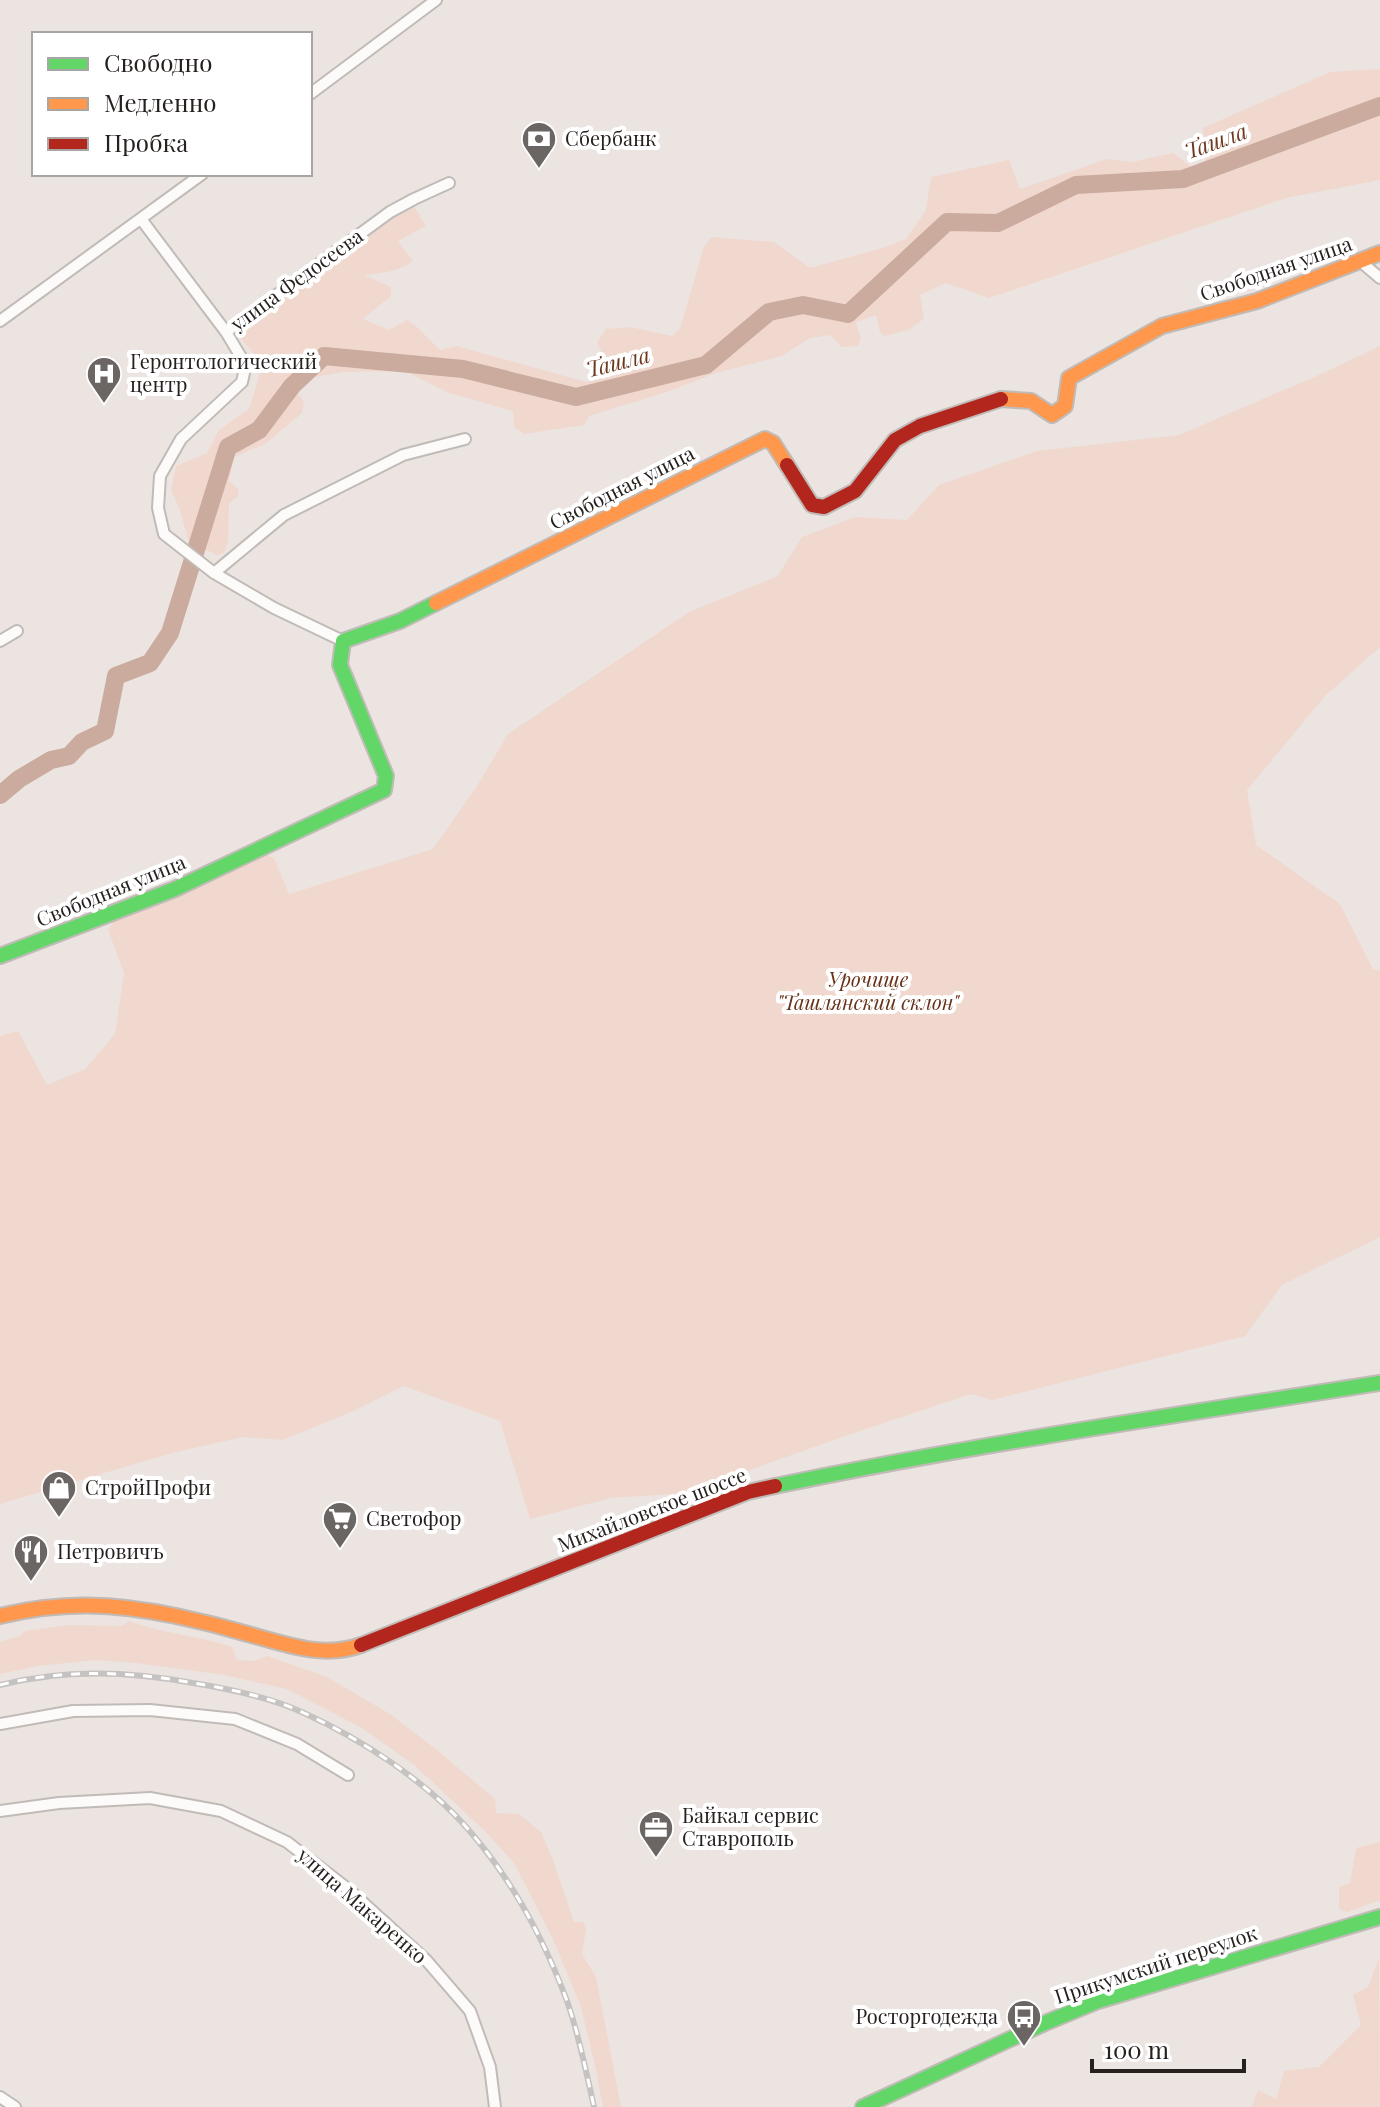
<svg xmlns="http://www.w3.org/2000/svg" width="1380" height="2107" font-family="'Playfair Display',serif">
<rect width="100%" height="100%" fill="#ece4e0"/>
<path fill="#f0d8ce" d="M 1380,69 L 1380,180 L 1286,198 L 989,298 L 946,283 L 920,295 L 924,319 L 908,330 L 885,336 L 880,332 L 876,315 L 856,322 L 861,339 L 858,346 L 841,347 L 831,335 L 810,338 L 782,356 L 716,373 L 667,392 L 589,416 L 584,425 L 524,434 L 514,427 L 513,411 L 449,393 L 405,371 L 343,372 L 308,378 L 296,390 L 304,402 L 302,413 L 265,444 L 234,457 L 229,481 L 238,489 L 238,496 L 229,504 L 228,541 L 224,553 L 216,555 L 212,552 L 193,547 L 188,539 L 180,510 L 171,490 L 176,466 L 207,453 L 219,430 L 249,409 L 259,377 L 257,357 L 234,331 L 412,203 L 426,226 L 398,241 L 413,261 C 398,272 382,273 364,275 L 391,287 L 391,296 L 363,319 L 389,330 L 407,320 L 416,326 L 440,350 L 457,346 L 586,382 L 601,377 L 605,360 L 597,342 L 606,329 L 630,327 L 672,336 L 680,329 L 703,249 L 711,237 L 774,242 L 810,268 L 886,247 L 906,239 L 926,210 L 931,177 L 1009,160 L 1020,189 L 1107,159 L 1132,162 L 1173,153 L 1207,179 L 1203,128 L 1330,72 Z
M 1380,346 L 1380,647 L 1325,696 L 1247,790 L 1256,845 L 1340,904 L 1373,969 L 1380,971 L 1380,1237 L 1282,1285 L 1245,1336 L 992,1400 L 971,1394 L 848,1435 L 685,1493 L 611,1498 L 530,1519 L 500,1421 L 404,1386 L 349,1413 L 283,1440 L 243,1437 L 172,1453 L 0,1504 L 0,1036 L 18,1031 L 47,1085 L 85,1069 L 115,1034 L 124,973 L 108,930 L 114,920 L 179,896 L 264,854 L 274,858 L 289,894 L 433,849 L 479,783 L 508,734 L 689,612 L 778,576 L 802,537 L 856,517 L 907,520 L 939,485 L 1037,451 L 1179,435 L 1321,374 Z
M 129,1621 C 162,1634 198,1635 232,1647 L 237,1660 L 253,1661 L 267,1656 L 327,1677 L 390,1714 L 437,1750 L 495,1799 L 496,1813 L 519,1814 L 541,1832 L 553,1860 L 574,1922 L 583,1922 L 586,1929 L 582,1954 L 596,1977 L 621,2107 L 603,2107 L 594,2061 L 581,2007 L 553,1939 L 514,1863 L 485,1831 L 413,1764 L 362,1728 L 287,1689 L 224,1675 L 136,1663 L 95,1660 L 38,1666 L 0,1674 L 0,1642 L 20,1636 L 25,1631 L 69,1625 L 121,1626 Z
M 1380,1842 L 1380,1900 L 1347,1912 L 1339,1909 L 1339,1887 L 1350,1883 L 1356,1848 Z
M 1379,1958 L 1380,2107 L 1252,2107 L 1258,2090 L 1276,2099 L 1284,2071 L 1319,2067 L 1361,2025 L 1353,1995 L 1368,1987 Z"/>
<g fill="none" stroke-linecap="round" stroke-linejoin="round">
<path stroke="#caab9e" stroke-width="18" d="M 0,795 L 19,779 L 51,760 L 69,756 L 82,742 L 105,731 L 116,676 L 150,663 L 170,633 L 228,447 L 259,430 L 292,386 L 324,356 L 463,369 L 576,397 L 706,365 L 769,312 L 803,305 L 848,314 L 947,222 L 998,223 L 1076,185 L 1183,179 L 1380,106"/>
<defs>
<path id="street" d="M 310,94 L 436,0
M 141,219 L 226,332 L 244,362 L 244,373 L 242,382 L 181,439 L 160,476 L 158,508 L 164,534 L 214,573 L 274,608 L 343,641
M 1360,261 L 1380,278
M 0,321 L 202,174
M 226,332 L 390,212 L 414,199 L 449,183
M 214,573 L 284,515 L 403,455 L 465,439
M 0,641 L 17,631
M 0,1724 L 73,1711 L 150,1710 L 235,1719 L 297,1744 L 348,1775
M 0,1811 L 59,1803 L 150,1798 L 221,1811 L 287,1842 L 348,1889 L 427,1961 L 470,2011 L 490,2067 L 495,2107
M 0,2097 L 15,2107"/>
<path id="fast" d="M 0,956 L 175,889 L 384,790 L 386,776 L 340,665 L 343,641 L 400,621 L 436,603
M 775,1486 C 975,1444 1178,1415 1380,1383
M 863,2107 L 1045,2023 L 1098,2001 L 1380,1917"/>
<path id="slow" d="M 1001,399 L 1031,401 L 1052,415 L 1065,406 L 1069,378 L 1162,326 L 1257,301 L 1380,253
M 436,603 L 765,439 L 773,443 L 787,465
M 0,1616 C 61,1601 114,1603 176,1616 C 200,1621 224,1627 248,1634 C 285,1644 323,1659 361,1645"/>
<path id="jam" d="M 787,465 L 812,505 L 824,507 L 855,491 L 895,440 L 920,426 L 1001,399
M 361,1645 L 748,1492 L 775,1486"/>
</defs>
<use href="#street" stroke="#c1bbb8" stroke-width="14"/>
<use href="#fast" stroke="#c1bbb8" stroke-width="18"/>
<use href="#slow" stroke="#c1bbb8" stroke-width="18"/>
<use href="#jam" stroke="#c1bbb8" stroke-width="18"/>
<use href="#street" stroke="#fcfbfa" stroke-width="10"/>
<use href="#fast" stroke="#63d668" stroke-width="14"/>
<use href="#slow" stroke="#ff974d" stroke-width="14"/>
<use href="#jam" stroke="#b3261e" stroke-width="14"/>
<defs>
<path id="rail" d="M 0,1685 C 63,1669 130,1671 193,1683 C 230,1689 270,1697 304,1713 C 361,1739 426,1781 467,1828 C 511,1878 544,1939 567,2001 C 579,2035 586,2071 594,2107"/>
</defs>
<use href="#rail" stroke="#c5c3c1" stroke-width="6"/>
<use href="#rail" stroke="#fff" stroke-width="3" stroke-dasharray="9" stroke-linecap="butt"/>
</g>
<defs>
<symbol id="bank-pin" viewBox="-11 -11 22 30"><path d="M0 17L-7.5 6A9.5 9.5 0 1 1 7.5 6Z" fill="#6b6563" stroke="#fff"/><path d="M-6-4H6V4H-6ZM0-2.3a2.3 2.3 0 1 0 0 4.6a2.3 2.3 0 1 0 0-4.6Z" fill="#fff"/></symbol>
<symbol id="hospital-pin" viewBox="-11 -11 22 30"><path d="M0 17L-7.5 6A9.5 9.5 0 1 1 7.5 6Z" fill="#6b6563" stroke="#fff"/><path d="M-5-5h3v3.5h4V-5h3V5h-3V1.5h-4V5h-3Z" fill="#fff"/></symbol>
<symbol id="shop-pin" viewBox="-11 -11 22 30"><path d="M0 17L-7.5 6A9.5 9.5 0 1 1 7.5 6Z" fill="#6b6563" stroke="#fff"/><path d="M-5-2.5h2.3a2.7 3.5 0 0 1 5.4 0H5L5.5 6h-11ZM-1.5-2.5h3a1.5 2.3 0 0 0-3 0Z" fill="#fff"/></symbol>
<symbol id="supermarket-pin" viewBox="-11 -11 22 30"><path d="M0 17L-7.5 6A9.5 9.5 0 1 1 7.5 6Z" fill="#6b6563" stroke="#fff"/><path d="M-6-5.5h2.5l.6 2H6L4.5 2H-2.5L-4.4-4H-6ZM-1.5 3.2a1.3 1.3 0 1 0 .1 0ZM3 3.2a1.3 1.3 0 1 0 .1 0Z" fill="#fff"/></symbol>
<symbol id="restaurant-pin" viewBox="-11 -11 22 30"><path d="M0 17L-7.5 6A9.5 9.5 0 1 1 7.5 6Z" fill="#6b6563" stroke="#fff"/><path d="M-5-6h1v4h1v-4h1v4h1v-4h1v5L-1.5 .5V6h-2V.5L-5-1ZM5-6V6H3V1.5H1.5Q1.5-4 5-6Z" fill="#fff"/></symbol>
<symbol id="office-pin" viewBox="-11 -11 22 30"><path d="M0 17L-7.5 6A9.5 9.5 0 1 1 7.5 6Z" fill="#6b6563" stroke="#fff"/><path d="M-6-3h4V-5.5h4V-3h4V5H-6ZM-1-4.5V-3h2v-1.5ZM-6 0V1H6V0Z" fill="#fff"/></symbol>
<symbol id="bus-pin" viewBox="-11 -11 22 30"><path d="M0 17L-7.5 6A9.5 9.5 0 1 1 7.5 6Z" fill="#6b6563" stroke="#fff"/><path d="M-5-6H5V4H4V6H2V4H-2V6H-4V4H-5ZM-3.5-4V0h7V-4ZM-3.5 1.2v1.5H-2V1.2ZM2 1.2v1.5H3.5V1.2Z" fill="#fff"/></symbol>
</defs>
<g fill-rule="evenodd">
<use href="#bank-pin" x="519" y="119" width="40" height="54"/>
<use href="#hospital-pin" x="84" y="354" width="40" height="54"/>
<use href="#shop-pin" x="39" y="1468" width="40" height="54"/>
<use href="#supermarket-pin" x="320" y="1499" width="40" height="54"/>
<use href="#restaurant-pin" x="11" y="1532" width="40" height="54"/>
<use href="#office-pin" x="636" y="1808" width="40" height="54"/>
<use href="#bus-pin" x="1004" y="1997" width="40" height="54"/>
</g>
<g text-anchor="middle" stroke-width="8" stroke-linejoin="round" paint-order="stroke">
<g font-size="20" fill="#26211f" stroke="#fff" text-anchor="start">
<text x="565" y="146">Сбербанк</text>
<text x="130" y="369">Геронтологический<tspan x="130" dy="23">центр</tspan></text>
<text x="85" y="1495">СтройПрофи</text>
<text x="366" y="1526">Светофор</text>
<text x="57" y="1559">Петровичъ</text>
<text x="682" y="1823">Байкал сервис<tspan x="682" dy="23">Ставрополь</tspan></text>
<text x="998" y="2024" text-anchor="end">Росторгодежда</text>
</g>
<g font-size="20" fill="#26211f" stroke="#fff">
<text transform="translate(1276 269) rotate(-19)" y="7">Свободная улица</text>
<text transform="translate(297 280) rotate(-36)" y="7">улица Федосеева</text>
<text transform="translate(622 488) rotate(-27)" y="7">Свободная улица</text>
<text transform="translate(111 891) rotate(-22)" y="7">Свободная улица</text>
<text transform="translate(652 1510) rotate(-21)" y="7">Михайловское шоссе</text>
<text transform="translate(362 1906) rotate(41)" y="7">улица Макаренко</text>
<text transform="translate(1156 1965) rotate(-18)" y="7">Прикумский переулок</text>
</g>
<g font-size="20" font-style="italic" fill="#663118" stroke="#fff">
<text x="868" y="987">Урочище<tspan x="868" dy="23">"Ташлянский склон"</tspan></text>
</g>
<g font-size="22" font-style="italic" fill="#6e381f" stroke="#fff">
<text transform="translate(1216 141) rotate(-20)" y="8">Ташла</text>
<text transform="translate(618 362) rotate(-14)" y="8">Ташла</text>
</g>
</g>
<rect x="32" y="32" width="280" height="144" fill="#ffffff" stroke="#a8a6a5" stroke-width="2"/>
<rect x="48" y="58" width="40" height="12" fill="#63d668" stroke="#a8a6a5" stroke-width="2"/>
<text x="104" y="72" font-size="24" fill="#26211f">Свободно</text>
<rect x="48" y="98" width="40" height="12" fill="#ff974d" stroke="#a8a6a5" stroke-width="2"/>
<text x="104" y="112" font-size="24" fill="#26211f">Медленно</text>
<rect x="48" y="138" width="40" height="12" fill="#b3261e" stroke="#a8a6a5" stroke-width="2"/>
<text x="104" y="152" font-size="24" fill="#26211f">Пробка</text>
<path d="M1092 2059v12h152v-12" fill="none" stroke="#26211f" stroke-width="4"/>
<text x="1104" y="2059" font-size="24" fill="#26211f" stroke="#ffffff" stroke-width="6" paint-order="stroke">100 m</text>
</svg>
